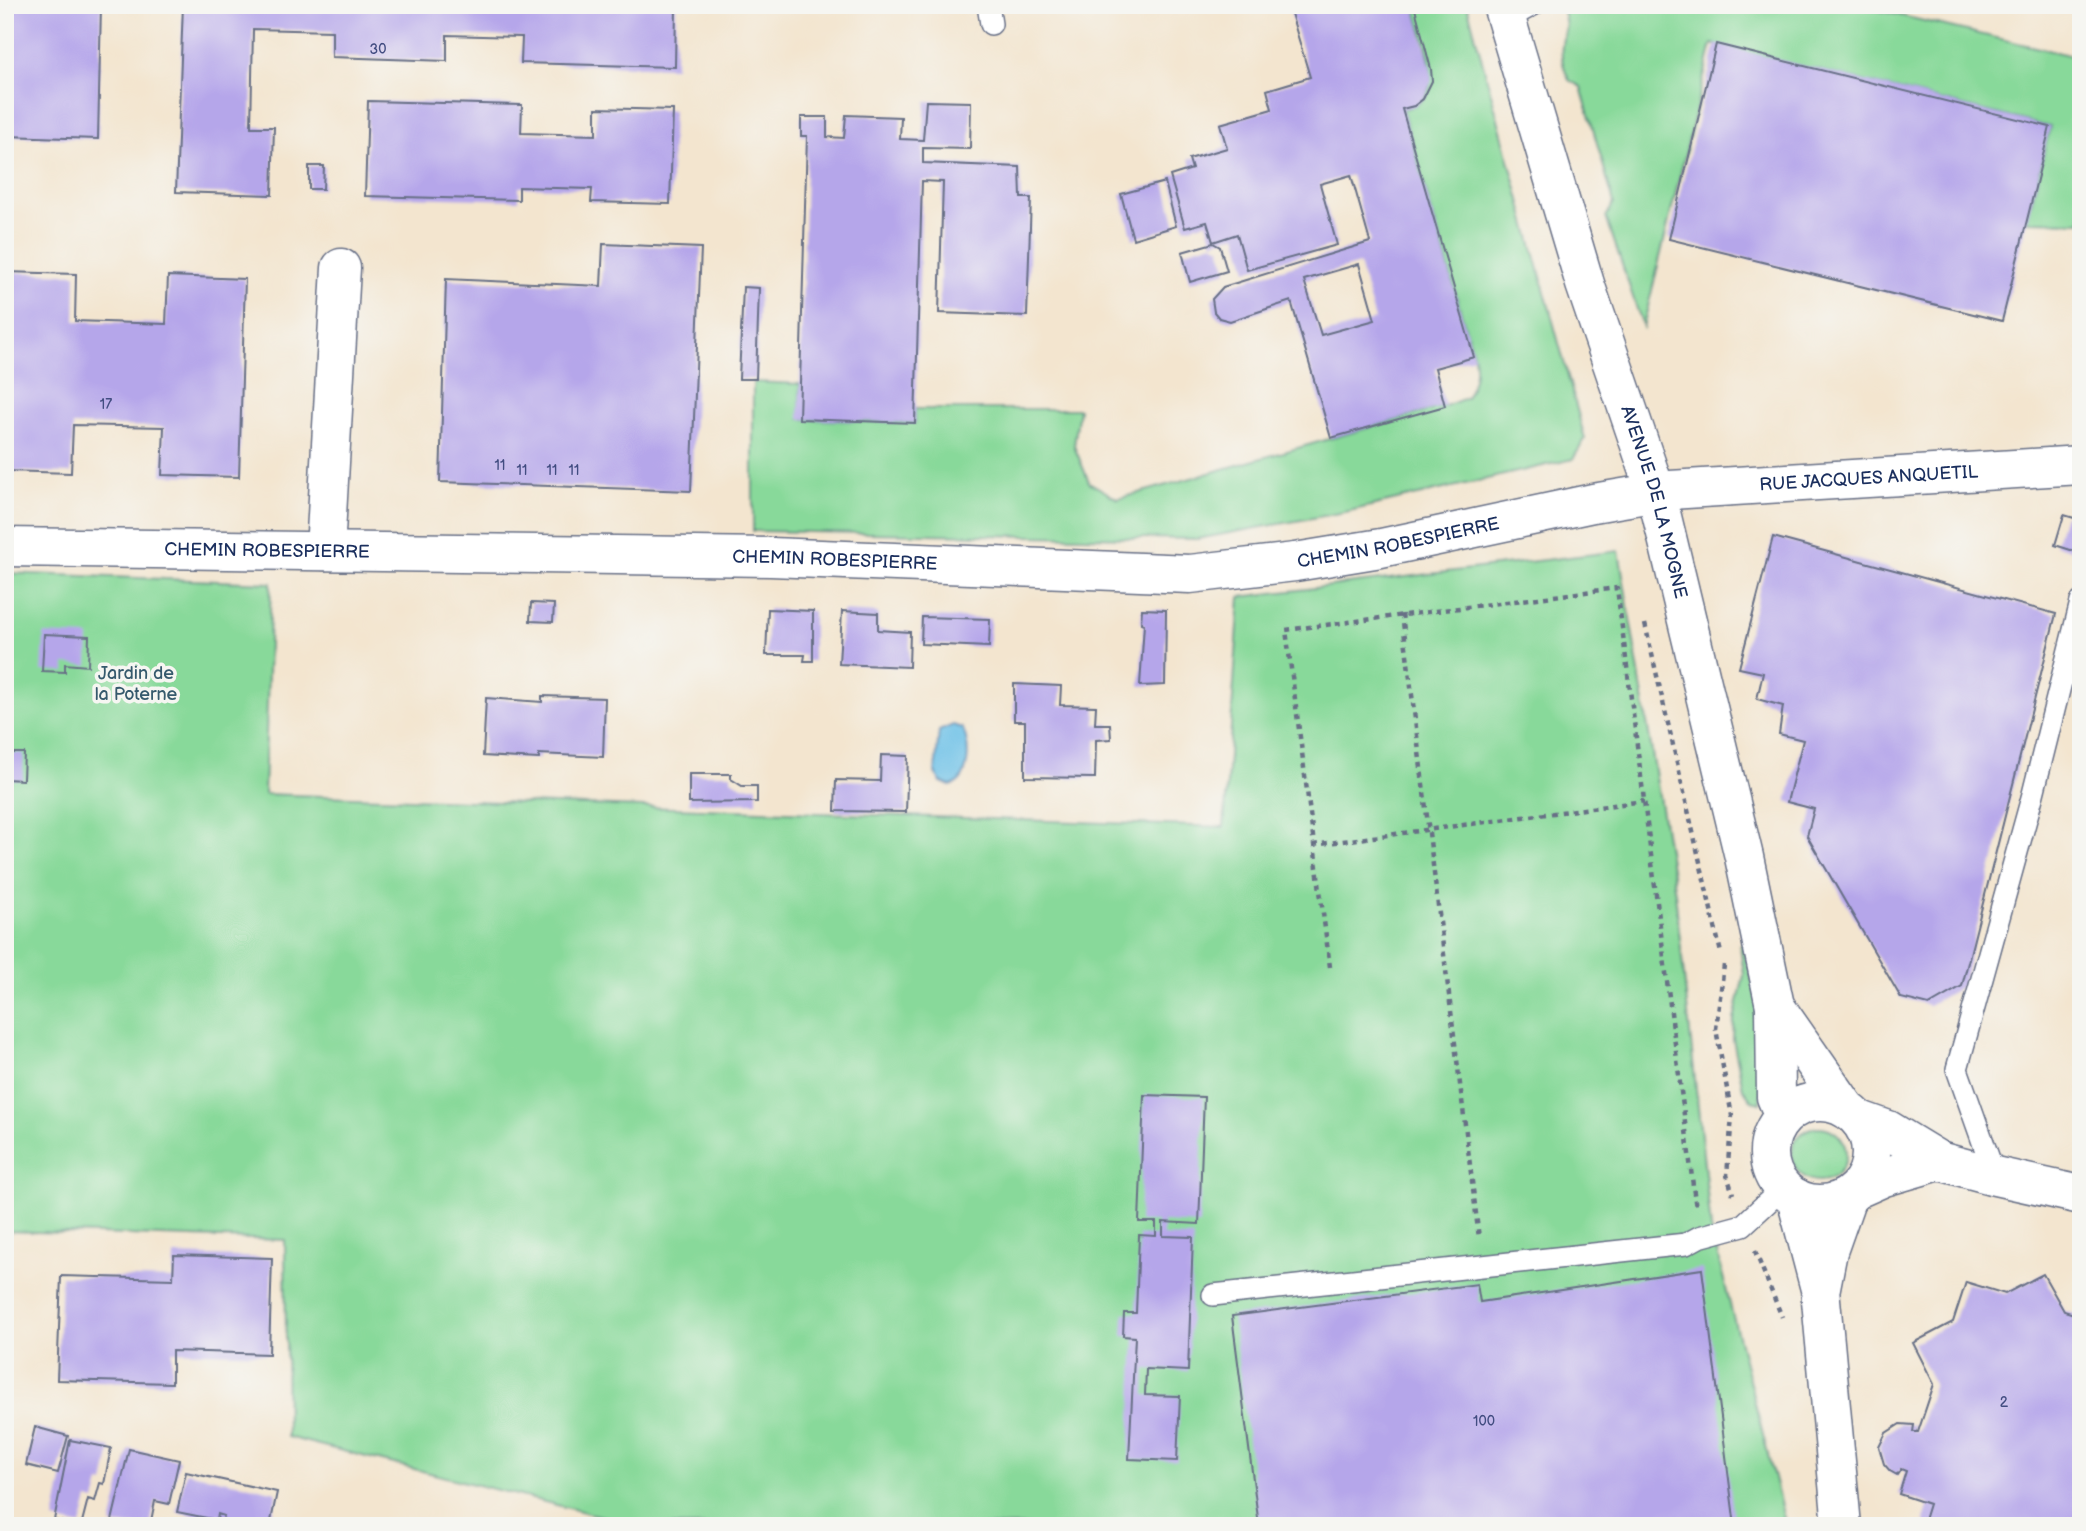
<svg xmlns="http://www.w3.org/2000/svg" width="2086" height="1531" font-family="'Balsamiq Sans',sans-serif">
<rect width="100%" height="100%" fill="#f6f6f2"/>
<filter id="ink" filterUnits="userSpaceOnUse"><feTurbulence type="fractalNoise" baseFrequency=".0143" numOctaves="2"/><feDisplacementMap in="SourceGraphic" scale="14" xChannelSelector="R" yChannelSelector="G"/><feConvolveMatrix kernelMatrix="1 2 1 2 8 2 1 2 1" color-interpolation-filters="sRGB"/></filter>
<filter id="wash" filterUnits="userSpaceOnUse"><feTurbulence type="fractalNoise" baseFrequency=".00686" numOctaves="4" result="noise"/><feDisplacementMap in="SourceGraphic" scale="28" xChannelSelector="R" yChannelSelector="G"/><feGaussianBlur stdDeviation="1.57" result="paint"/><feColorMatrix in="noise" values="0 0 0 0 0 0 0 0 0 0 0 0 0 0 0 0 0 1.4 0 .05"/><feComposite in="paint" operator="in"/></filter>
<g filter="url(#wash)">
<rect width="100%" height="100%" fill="#f3e5cf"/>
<path fill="#88d99a" stroke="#52847c" stroke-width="2" d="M 1414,5 L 1467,5 L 1585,439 L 1573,459 L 1345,512 L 1197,539 L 753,531 L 753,382 L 800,384 L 800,419 L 915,423 L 915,409 L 1079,409 L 1074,446 L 1089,482 L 1118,499 L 1445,406 L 1466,398 C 1474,383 1477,373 1474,357 L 1402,109 C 1453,102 1422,35 1414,5 Z
M 1569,5 L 1856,5 L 2073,56 L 2081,133 L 2081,222 L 2027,221 L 2050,127 L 1712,44 L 1643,327 L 1606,217 L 1614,203 L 1581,87 L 1569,80 C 1564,69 1560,58 1562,46 C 1563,28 1569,33 1563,12 Z
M 1619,551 L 1675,893 L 1711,1229 L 1786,1526 L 640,1526 L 287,1437 L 285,1240 L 5,1231 L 5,573 L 271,583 L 264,794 L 1224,827 L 1240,597 Z
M 1743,944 L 1766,1039 L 1760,1103 L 1752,1101 L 1743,1088 L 1733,1039 L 1734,1020 L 1744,975 L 1740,945 Z
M1792 1154a27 27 0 1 1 54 0a27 27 0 1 1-54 0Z"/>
<path fill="#6bc0e7" stroke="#4378a2" stroke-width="2" d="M 953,725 L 962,728 C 971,743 971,782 950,786 L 941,782 L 935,773 L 939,731 Z"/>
<g id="blocks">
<path fill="#b5a6ea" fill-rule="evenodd" d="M 10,5 L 101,5 L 98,139 L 6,136 Z
M 183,5 L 676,5 L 675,67 L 521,63 L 522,37 L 447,35 L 447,61 L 332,57 L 332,31 L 253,29 L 251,127 L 274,127 L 272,195 L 176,192 Z
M 1259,5 L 1414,5 L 1431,69 L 1432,81 L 1423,99 L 1414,106 L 1402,109 L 1474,357 L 1435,368 L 1445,406 L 1331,438 L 1291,301 L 1230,321 L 1219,318 L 1214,312 L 1212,299 L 1223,287 L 1370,242 L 1351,175 L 1320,184 L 1337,245 L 1247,270 L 1237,234 L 1213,242 L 1207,222 L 1185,228 L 1170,176 L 1192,169 L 1189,159 L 1227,148 L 1220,124 L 1272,109 L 1267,90 L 1310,77 L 1290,10 L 1269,11 ZM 1359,264 L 1375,320 L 1321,335 L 1304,280 Z
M 1716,44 L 2050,127 L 2002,321 L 1669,239 Z
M 368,101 L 522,105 L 521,133 L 596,135 L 596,108 L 673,110 L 670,204 L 591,202 L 592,189 L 519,187 L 519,200 L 365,196 Z
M 926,101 L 971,102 L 970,149 L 923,148 L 923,163 L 1020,167 L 1021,198 L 1031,198 L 1027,316 L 939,313 L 943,182 L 922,181 L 915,423 L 799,419 L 807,136 L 801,136 L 801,117 L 827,117 L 827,137 L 844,138 L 846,115 L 901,117 L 900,139 L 923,140 Z
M 309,166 L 324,166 L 323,189 L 309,189 Z
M 1165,182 L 1176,226 L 1133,239 L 1121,194 Z
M 1213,243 L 1220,247 L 1227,271 L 1190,282 L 1182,252 Z
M 603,244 L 701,248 L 691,491 L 440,482 L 446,279 L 601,286 Z
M 5,272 L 76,274 L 75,321 L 166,324 L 168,276 L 245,279 L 239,477 L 162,475 L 164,427 L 73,425 L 71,473 L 5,471 Z
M 743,287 L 759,288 L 756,379 L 739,379 Z
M 2064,515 L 2081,520 L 2081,540 L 2077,552 L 2055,545 Z
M 1773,537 L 2056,614 L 1962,986 L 1929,1005 L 1901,998 L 1807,836 L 1814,809 L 1787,802 L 1803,740 L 1779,734 L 1783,706 L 1757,699 L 1763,673 L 1739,668 Z
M 531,603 L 554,604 L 553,622 L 530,621 Z
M 768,609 L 813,611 L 813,661 L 804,661 L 805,655 L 766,655 Z
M 1142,609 L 1166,610 L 1165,685 L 1140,686 L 1144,624 L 1141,623 Z
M 842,611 L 878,613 L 878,630 L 910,632 L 909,667 L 839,664 Z
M 922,617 L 990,619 L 989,647 L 921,644 Z
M 44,634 L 89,636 L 88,666 L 65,664 L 65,672 L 42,671 Z
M 1014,684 L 1061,686 L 1060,705 L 1096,706 L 1095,724 L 1110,724 L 1111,739 L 1096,740 L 1095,778 L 1025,777 L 1025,721 L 1014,721 Z
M 542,696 L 605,698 L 603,757 L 539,754 L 539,759 L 483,756 L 486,698 L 542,702 Z
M 5,753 L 24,753 L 23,780 L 5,779 Z
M 881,755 L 908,756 L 906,812 L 835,811 L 836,780 L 880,781 Z
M 689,774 L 731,774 L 731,779 L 742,786 L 757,786 L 757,802 L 689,803 Z
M 1144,1095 L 1204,1097 L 1199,1224 L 1163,1222 L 1163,1236 L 1193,1237 L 1188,1371 L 1146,1369 L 1145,1395 L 1180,1396 L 1177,1461 L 1129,1459 L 1135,1337 L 1123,1336 L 1124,1313 L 1136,1313 L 1139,1235 L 1156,1236 L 1156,1222 L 1139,1222 Z
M 174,1255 L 272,1258 L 269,1354 L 172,1351 L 172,1383 L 57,1380 L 61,1276 L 173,1279 Z
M 1702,1269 L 1735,1526 L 1259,1526 L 1232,1316 L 1477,1284 L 1480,1302 Z
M 2043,1274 L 2064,1311 L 2081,1316 L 2081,1526 L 1927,1526 L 1924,1520 L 1929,1504 L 1899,1494 L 1906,1471 L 1901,1469 L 1897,1475 L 1890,1471 L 1884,1464 L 1879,1447 L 1886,1433 L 1900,1424 L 1914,1425 L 1913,1432 L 1918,1432 L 1934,1384 L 1913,1343 L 1953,1322 L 1966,1282 L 2005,1294 Z
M 35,1427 L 68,1436 L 58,1473 L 26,1465 Z
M 70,1440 L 111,1448 L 104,1484 L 100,1483 L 95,1501 L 88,1499 L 81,1526 L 54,1520 Z
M 129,1449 L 179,1460 L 169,1504 L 155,1501 L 150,1526 L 111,1525 Z
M 186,1472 L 277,1492 L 270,1526 L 221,1526 L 224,1516 L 218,1514 L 217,1520 L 177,1512 Z"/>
</g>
</g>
<g filter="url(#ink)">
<use href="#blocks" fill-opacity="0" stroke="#676f86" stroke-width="2"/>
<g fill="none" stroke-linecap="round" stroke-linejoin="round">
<defs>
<path id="service" d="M 988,5 L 991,24
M 1505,20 L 1533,5
M 1995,1176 L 1957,1069 L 2033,794 L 2081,602
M 1213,1295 L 1686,1244 L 1699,1237 L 1743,1225 L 1783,1188"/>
<g id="minor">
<path id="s1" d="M 5,547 L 771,557 L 1190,574 L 1295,562 L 1381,548 L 1593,503 L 1670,490 L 2081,465"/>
<path d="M 325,551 L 341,268"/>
</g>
<path id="tertiary" d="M 1796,1198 L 1820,1289 L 1842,1526
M 1821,1287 L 1828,1251 L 1847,1197"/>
<g id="secondary">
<path id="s2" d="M 1502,5 L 1585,284 L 1656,492 L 1744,857 L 1775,1006 L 1776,1097 L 1784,1116"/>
<path d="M 1775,1006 L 1846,1108"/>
<circle cx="1820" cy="1153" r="51"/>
<path d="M 1860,1120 L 1888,1130 L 1939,1161 L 1995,1176 L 2081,1195"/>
<path d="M 1857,1189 L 1884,1177 L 1939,1161"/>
</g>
</defs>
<use href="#service" stroke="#676f86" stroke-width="24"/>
<use href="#minor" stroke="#676f86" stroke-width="41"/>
<use href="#tertiary" stroke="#676f86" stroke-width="41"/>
<use href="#secondary" stroke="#676f86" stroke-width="41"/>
<path stroke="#676f86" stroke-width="4.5" stroke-dasharray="5 5" stroke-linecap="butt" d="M 1402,614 L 1479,1238
M 1645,624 L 1721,953
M 1313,845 L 1644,801
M 1724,965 L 1716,1029 L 1732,1116 L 1727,1175 L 1733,1194
M 1330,967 L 1286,630 L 1617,588 L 1696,1209
M 1755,1251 L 1782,1317"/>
<use href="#service" stroke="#fff" stroke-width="21"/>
<use href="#minor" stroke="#fff" stroke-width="38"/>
<use href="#tertiary" stroke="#fff" stroke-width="38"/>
<use href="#secondary" stroke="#fff" stroke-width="38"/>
</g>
</g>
<g text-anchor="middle" stroke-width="7" stroke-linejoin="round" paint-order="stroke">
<g font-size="14" fill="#424d81">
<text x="378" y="54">30</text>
<text x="106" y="409">17</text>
<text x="500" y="470">11</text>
<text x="522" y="475">11</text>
<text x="552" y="475">11</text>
<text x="574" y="475">11</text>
<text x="2004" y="1407">2</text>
<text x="1484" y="1426">100</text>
</g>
<g font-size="18" fill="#1b2f5e" stroke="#f6f6f2">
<text dy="6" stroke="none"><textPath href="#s1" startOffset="1872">RUE JACQUES ANQUETIL</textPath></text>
<text dy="6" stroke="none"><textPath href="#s2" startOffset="520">AVENUE DE LA MOGNE</textPath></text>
<text dy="6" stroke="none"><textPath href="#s1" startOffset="1396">CHEMIN ROBESPIERRE</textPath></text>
<text dy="6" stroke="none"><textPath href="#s1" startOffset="262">CHEMIN ROBESPIERRE</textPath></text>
<text dy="6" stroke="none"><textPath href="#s1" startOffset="830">CHEMIN ROBESPIERRE</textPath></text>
</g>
<g font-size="18" fill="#365a6d" stroke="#f6f6f2">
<text x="136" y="679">Jardin de<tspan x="136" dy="21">la Poterne</tspan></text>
</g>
</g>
<rect width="2086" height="1531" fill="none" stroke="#f6f6f2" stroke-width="28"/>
</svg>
